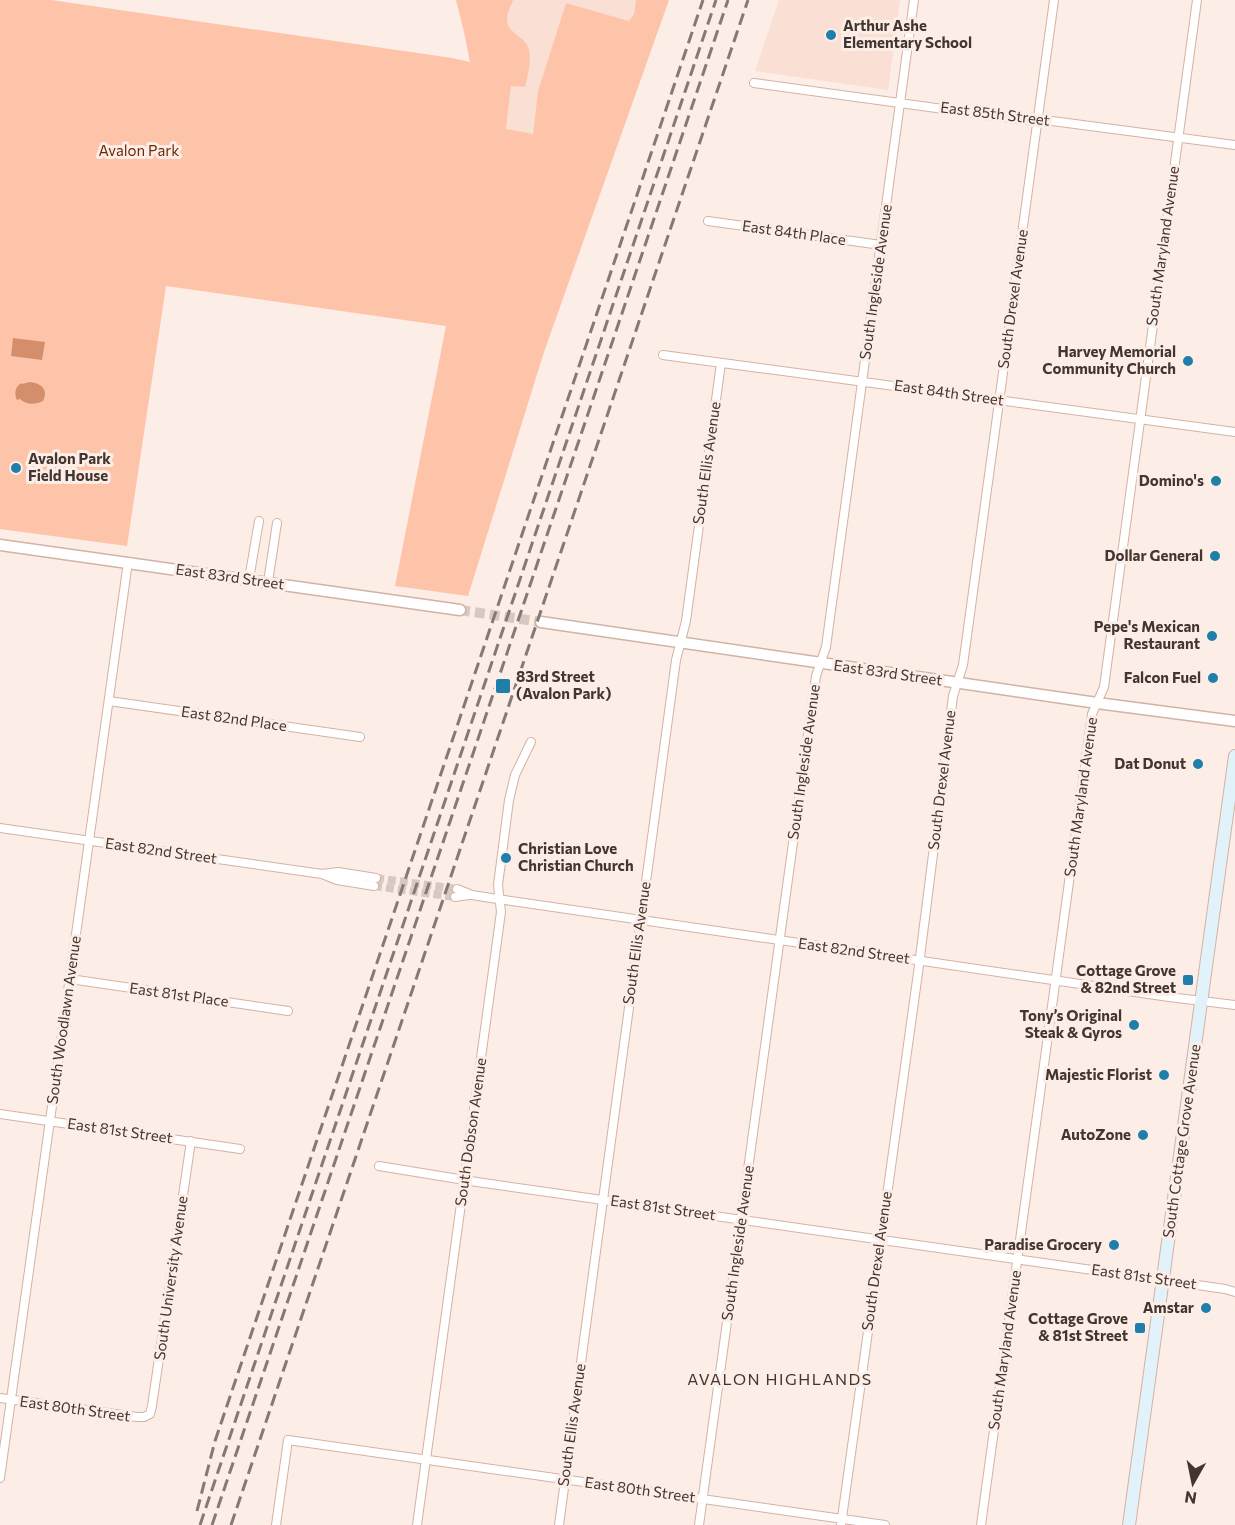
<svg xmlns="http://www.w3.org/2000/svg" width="1235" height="1525" font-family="Commissioner,sans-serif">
<rect width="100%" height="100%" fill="#fcede7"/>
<path fill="#f9dfd4" d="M 513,0 L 636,0 L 634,15 L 629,21 L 566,3 L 538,91 L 533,134 L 506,130 L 511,85 L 525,87 L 530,61 L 507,21 L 507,15 L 512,6 Z
M 779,0 L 900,0 L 888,90 L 755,71 Z"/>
<path fill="#fdc4aa" d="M 0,0 L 51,0 L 452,58 L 470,62 L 464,32 L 456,0 L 513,0 C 512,6 507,12 507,18 C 507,32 521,35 527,45 C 533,55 528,76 525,87 L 511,86 L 506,129 L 533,134 L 538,91 L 566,3 L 629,21 L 634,14 L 636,0 L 669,0 L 544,352 L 468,596 L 395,586 L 446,326 L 166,286 L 127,546 L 0,529 Z"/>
<path fill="#d58e6c" d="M 13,338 L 45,342 L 42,360 L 11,356 Z
M 30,382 C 41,383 49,390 43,401 C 35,405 27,405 20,399 L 17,400 C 14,394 15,387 21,383 L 22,384 Z"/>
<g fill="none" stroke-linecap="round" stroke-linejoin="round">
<path stroke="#d7c8c2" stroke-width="8" stroke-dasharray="8 4" stroke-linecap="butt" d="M 376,878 L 457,889
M 374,886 L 455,897"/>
<path stroke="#d7c8c2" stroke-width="10" stroke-dasharray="10 5" stroke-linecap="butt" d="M 460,610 L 541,622"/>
<defs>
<path id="minor" d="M 754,83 L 1024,120 L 1052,121 L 1235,145
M 708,221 L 881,245
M 663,355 L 1235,432
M 249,579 L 259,521
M 268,582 L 277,523
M 109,701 L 360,737
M 0,828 L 322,874 L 338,872 L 376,878
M 322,874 L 337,880 L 374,886
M 457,889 L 472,895 L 491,898 L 1169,997 L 1235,1005
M 455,897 L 469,895
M 70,979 L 288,1011
M 0,1114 L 240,1149
M 379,1166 L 477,1182 L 1225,1289 L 1235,1292
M 0,1398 L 137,1417 L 144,1417 L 150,1414 L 152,1406 L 191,1141
M 0,1478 L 128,562
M 276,1525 L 288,1440 L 885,1525
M 417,1525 L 501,912 L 498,885 L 509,800 L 515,775 L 531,742
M 559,1525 L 676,660 L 686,621 L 721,363
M 699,1525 L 816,676 L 826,647 L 914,0
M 841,1525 L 918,973 L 953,696 L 963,665 L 1054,0
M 981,1525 L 1092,714 L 1104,687 L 1197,0"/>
<path id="tertiary" d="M 0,545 L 460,610
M 541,622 L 1097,703 L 1235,721"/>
<path id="secondary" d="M 1129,1525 L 1235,756"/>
</defs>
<use href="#minor" stroke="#d4b2a3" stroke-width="10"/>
<use href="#tertiary" stroke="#d4b2a3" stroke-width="13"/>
<use href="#secondary" stroke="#d4b2a3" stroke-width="14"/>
<use href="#minor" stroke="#fff" stroke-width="8"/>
<use href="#tertiary" stroke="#fff" stroke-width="10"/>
<use href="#secondary" stroke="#e2f2fb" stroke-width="12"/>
<path stroke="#867872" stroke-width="3" stroke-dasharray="12 6" stroke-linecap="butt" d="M 197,1511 L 215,1441 L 703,0
M 200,1525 L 716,0
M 212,1525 L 728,0
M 231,1525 L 748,0"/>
</g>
<g fill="#207eab" stroke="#fcede7" stroke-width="2">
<circle cx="831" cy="35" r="6"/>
<circle cx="1188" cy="361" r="6"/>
<circle cx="16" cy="468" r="6"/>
<circle cx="1216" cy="481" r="6"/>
<circle cx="1215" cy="556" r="6"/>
<circle cx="1212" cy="636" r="6"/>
<circle cx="1213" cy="678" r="6"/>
<rect x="495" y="678" width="16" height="16" rx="3"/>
<circle cx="1198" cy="764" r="6"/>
<circle cx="506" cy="858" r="6"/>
<rect x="1182" y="974" width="12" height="12" rx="3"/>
<circle cx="1134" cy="1025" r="6"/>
<circle cx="1164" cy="1075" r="6"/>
<circle cx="1143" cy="1135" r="6"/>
<circle cx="1114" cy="1245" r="6"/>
<circle cx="1206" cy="1308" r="6"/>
<rect x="1134" y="1322" width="12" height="12" rx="3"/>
</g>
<g text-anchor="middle" stroke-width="6" stroke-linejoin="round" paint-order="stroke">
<g font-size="15" font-weight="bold" fill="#43352f" stroke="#fcede7" text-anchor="end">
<text x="843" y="31" text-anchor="start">Arthur Ashe<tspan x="843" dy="17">Elementary School</tspan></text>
<text x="1176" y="357">Harvey Memorial<tspan x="1176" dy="17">Community Church</tspan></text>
<text x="28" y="464" text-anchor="start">Avalon Park<tspan x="28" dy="17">Field House</tspan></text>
<text x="1204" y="486">Domino's</text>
<text x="1203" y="561">Dollar General</text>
<text x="1200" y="632">Pepe's Mexican<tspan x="1200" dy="17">Restaurant</tspan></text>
<text x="516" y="682" text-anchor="start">83rd Street<tspan x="516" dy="17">(Avalon Park)</tspan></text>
<text x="1201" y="683">Falcon Fuel</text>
<text x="1186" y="769">Dat Donut</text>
<text x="518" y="854" text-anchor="start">Christian Love<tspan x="518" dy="17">Christian Church</tspan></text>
<text x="1176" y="976">Cottage Grove<tspan x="1176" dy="17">&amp; 82nd Street</tspan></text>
<text x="1122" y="1021">Tony’s Original<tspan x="1122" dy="17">Steak &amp; Gyros</tspan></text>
<text x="1152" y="1080">Majestic Florist</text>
<text x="1131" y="1140">AutoZone</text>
<text x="1102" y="1250">Paradise Grocery</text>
<text x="1194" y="1313">Amstar</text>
<text x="1128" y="1324">Cottage Grove<tspan x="1128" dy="17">&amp; 81st Street</tspan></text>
</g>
<g font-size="15" fill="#43352f" stroke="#fcede7">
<text transform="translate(995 114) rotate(7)" y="5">East 85th Street</text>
<text transform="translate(794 233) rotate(8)" y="5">East 84th Place</text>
<text transform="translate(1163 246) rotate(-82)" y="5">South Maryland Avenue</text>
<text transform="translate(876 282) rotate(-82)" y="5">South Ingleside Avenue</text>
<text transform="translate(1013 299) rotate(-82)" y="5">South Drexel Avenue</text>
<text transform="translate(949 393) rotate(8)" y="5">East 84th Street</text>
<text transform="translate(707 463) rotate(-82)" y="5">South Ellis Avenue</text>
<text transform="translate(230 577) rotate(8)" y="5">East 83rd Street</text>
<text transform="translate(888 673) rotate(8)" y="5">East 83rd Street</text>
<text transform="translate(234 719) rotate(8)" y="5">East 82nd Place</text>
<text transform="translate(804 762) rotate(-82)" y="5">South Ingleside Avenue</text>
<text transform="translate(942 780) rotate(-83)" y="5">South Drexel Avenue</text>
<text transform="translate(1081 797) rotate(-82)" y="5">South Maryland Avenue</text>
<text transform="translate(161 851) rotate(8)" y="5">East 82nd Street</text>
<text transform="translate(637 943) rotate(-82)" y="5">South Ellis Avenue</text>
<text transform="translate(854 951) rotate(8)" y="5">East 82nd Street</text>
<text transform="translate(179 995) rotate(8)" y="5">East 81st Place</text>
<text transform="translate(64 1020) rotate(-82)" y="5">South Woodlawn Avenue</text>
<text transform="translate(120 1131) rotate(8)" y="5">East 81st Street</text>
<text transform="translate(471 1132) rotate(-82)" y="5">South Dobson Avenue</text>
<text transform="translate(1182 1141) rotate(-82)" y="5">South Cottage Grove Avenue</text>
<text transform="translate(663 1208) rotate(8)" y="5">East 81st Street</text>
<text transform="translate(738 1243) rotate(-82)" y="5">South Ingleside Avenue</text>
<text transform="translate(877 1261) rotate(-82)" y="5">South Drexel Avenue</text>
<text transform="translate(1144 1277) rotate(8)" y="5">East 81st Street</text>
<text transform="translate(171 1278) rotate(-82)" y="5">South University Avenue</text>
<text transform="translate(1005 1350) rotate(-82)" y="5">South Maryland Avenue</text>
<text transform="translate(75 1409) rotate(8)" y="5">East 80th Street</text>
<text transform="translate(572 1425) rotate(-82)" y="5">South Ellis Avenue</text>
<text transform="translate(640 1490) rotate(8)" y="5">East 80th Street</text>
</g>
<g font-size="15" fill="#6b2a02" stroke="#fcede7">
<text x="139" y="156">Avalon Park</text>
</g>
<g font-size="16" letter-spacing="1.5" fill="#43352f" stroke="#fcede7">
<text x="780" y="1385">AVALON HIGHLANDS</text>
</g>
</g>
<g transform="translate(1193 1483) rotate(189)" stroke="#fcede7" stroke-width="4.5" paint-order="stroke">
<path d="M0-4.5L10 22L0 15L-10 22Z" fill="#43352f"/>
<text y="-9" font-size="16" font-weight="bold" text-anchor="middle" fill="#43352f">N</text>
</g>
</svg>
